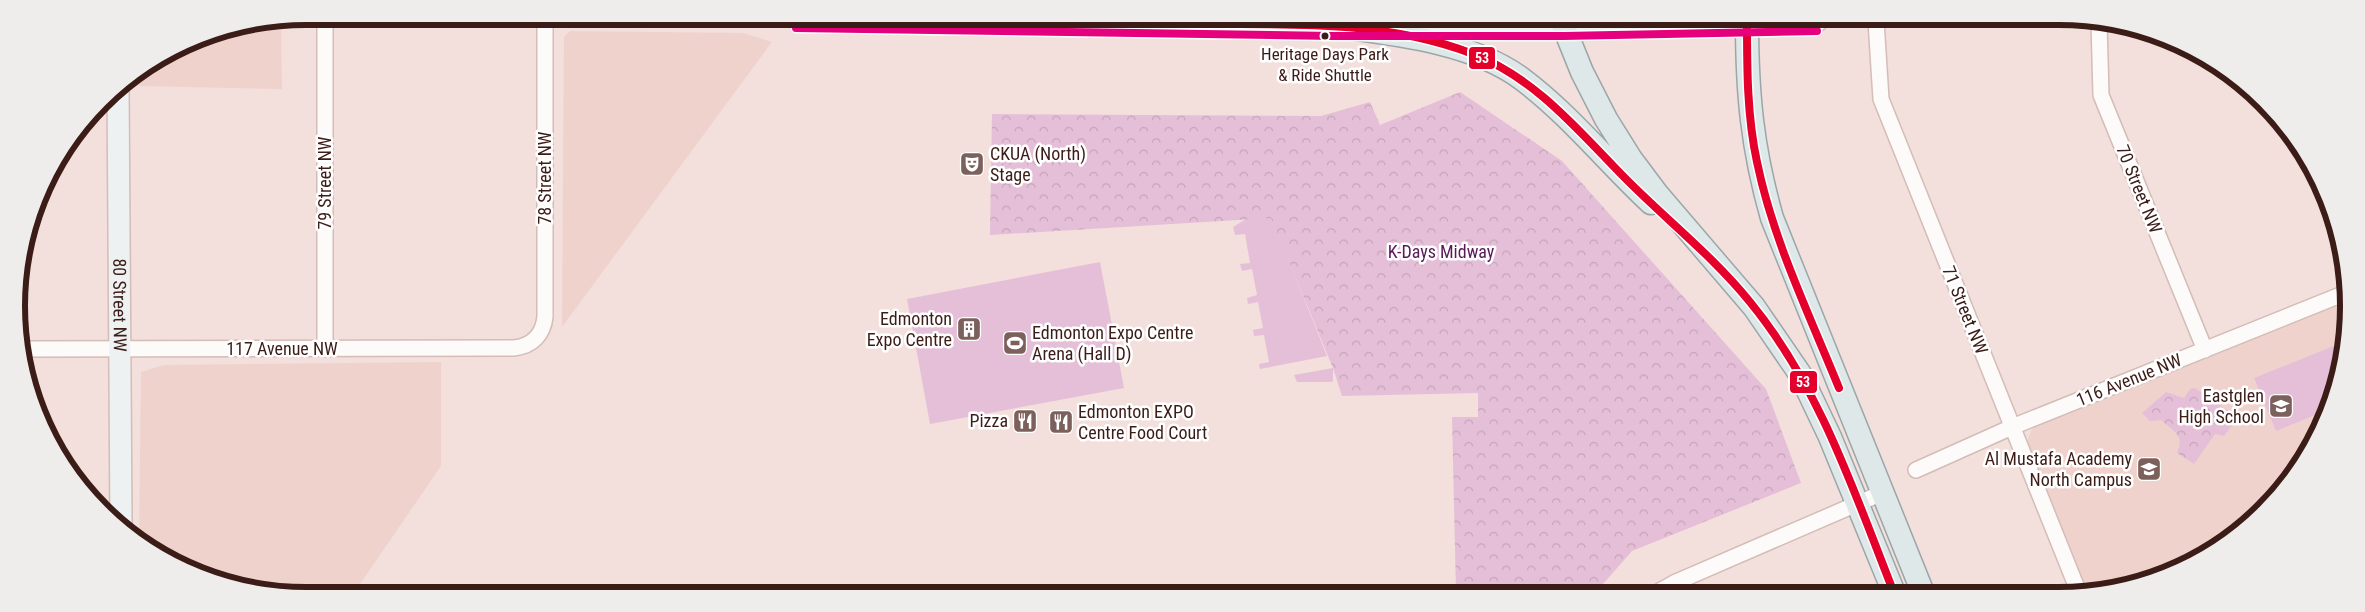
<svg xmlns="http://www.w3.org/2000/svg" width="2365" height="612" font-family="'Roboto Condensed',sans-serif">
<defs>
<pattern id="park-crowns" width="20" height="18" patternUnits="userSpaceOnUse" patternTransform="scale(1.25)"><rect width="20" height="18" fill="#e5bfd8"/><path d="M2 6a3 3 0 1 1 6 0M12 15a3 3 0 1 1 6 0" fill="none" stroke="#c5a4b9"/></pattern>
</defs>
<rect width="100%" height="100%" fill="#f3dfdc"/>
<path fill="#f0d2cd" d="M 281,21 L 282,89 L 139,86 L 139,73 L 195,38 Z
M 570,31 L 743,33 L 772,42 L 562,327 L 564,37 Z
M 2343,303 L 2343,362 L 2310,451 L 2250,524 L 2187,566 L 2097,593 L 2087,593 L 2026,443 L 2032,429 Z
M 441,362 L 441,466 L 356,590 L 250,590 L 145,547 L 139,541 L 141,372 L 164,365 Z"/>
<path fill="#e5bfd8" d="M 1267,206 L 1327,356 L 1260,369 L 1259,364 L 1269,362 L 1264,335 L 1254,336 L 1253,330 L 1263,328 L 1258,302 L 1248,304 L 1247,298 L 1257,295 L 1252,269 L 1242,271 L 1240,264 L 1250,263 L 1245,234 L 1235,235 L 1233,227 Z
M 1100,262 L 1124,388 L 930,424 L 907,299 Z
M 2341,343 L 2343,362 L 2325,411 L 2276,431 L 2254,378 Z
M 1333,368 L 1333,381 L 1331,382 L 1297,382 L 1294,375 Z"/>
<path fill="url(#park-crowns)" d="M 1460,92 L 1562,161 L 1766,389 L 1801,483 L 1632,551 L 1596,592 L 1456,592 L 1452,417 L 1478,417 L 1478,393 L 1342,396 L 1333,368 L 1271,218 L 990,235 L 992,114 L 1321,116 L 1370,102 L 1380,125 Z
M 2195,388 L 2234,415 L 2235,421 L 2224,436 L 2215,434 L 2194,464 L 2177,453 C 2185,435 2174,432 2161,420 L 2150,421 L 2142,413 L 2166,392 L 2184,398 L 2190,389 Z"/>
<g fill="none" stroke-linecap="round" stroke-linejoin="round">
<path stroke="#ceb8b5" stroke-width="21" stroke-dasharray="21 11" stroke-linecap="butt" d="M 800,18 L 894,19
M 1027,20 L 1080,21"/>
<defs>
<path id="street" d="M 325,16 L 325,349
M 1876,21 L 1881,99 L 2079,593
M 2099,22 L 2101,95 L 2205,350
M 23,349 L 514,348 C 532,346 543,335 545,317 L 545,17
M 1916,470 L 2012,427 L 2343,294
M 1656,593 L 1674,583 L 1882,493"/>
<g id="secondary">
<path d="M 796,18 L 800,18"/>
<path d="M 894,19 L 1027,20"/>
<path d="M 1080,21 L 1351,26"/>
<path d="M 1384,26 L 1563,26 L 1817,21"/>
<path id="s1" d="M 118,86 L 121,524"/>
</g>
<path id="primary" d="M 1561,20 L 1582,72 L 1606,119 L 1631,159 L 1658,195 L 1754,307 L 1800,374 L 1830,437 L 1894,593
M 1747,21 C 1747,93 1752,148 1772,218 L 1923,593
M 1334,26 C 1394,34 1473,42 1522,79 C 1570,115 1608,163 1651,203"/>
</defs>
<use href="#street" stroke="#d4bcb7" stroke-width="18"/>
<use href="#secondary" stroke="#d4bcb7" stroke-width="24"/>
<use href="#primary" stroke="#9ba6a8" stroke-width="25"/>
<use href="#street" stroke="#fdfafa" stroke-width="15"/>
<use href="#secondary" stroke="#eef1f1" stroke-width="21"/>
<use href="#primary" stroke="#dfe8e9" stroke-width="22"/>
<defs>
<path id="bus-1" d="M 796,18 C 921,20 1046,22 1171,24 C 1270,25 1378,17 1473,54 C 1535,78 1577,129 1622,175 C 1664,218 1712,255 1750,302 C 1820,387 1854,492 1894,593
M 1747,21 C 1747,68 1747,116 1757,162 C 1773,240 1809,314 1839,388"/>
<path id="bus-2" d="M 796,28 L 1334,36 L 1563,36 L 1817,31"/>
</defs>
<use href="#bus-1" stroke="#fff" stroke-width="11"/>
<use href="#bus-2" stroke="#fff" stroke-width="11"/>
<use href="#bus-1" stroke="#e4002b" stroke-width="8"/>
<use href="#bus-2" stroke="#e5007d" stroke-width="8"/>
</g>
<defs>
<symbol id="theatre-square" viewBox="-11 -11 22 22"><rect x="-9" y="-9" width="18" height="18" rx="4" fill="#7b605c" stroke="#fff"/><path d="M-5-5.5Q0-4 5-5.5V0Q5 5 0 6Q-5 5-5 0ZM-3.3-2.5H-1v1.5H-3.3ZM1-2.5H3.3v1.5H1ZM-2.8 1Q0 5.5 2.8 1Z" fill="#fff"/></symbol>
<symbol id="building-square" viewBox="-11 -11 22 22"><rect x="-9" y="-9" width="18" height="18" rx="4" fill="#7b605c" stroke="#fff"/><path d="M-4-6H4V6H1V3H-1V6H-4ZM-2.5-4.3h1.7v1.8h-1.7ZM.8-4.3h1.7v1.8H.8ZM-2.5-1h1.7V.8h-1.7ZM.8-1h1.7V.8H.8Z" fill="#fff"/></symbol>
<symbol id="stadium-square" viewBox="-11 -11 22 22"><rect x="-9" y="-9" width="18" height="18" rx="4" fill="#7b605c" stroke="#fff"/><path d="M0-5a6.5 5 0 1 0 0 10a6.5 5 0 1 0 0-10ZM-3.5-1.8h7v3.6h-7Z" fill="#fff"/></symbol>
<symbol id="school-square" viewBox="-11 -11 22 22"><rect x="-9" y="-9" width="18" height="18" rx="4" fill="#7b605c" stroke="#fff"/><path d="M0-5L7-2L0 1L-7-2ZM-4 1L0 2.5L4 1V4Q0 6-4 4Z" fill="#fff"/></symbol>
<symbol id="restaurant-square" viewBox="-11 -11 22 22"><rect x="-9" y="-9" width="18" height="18" rx="4" fill="#7b605c" stroke="#fff"/><path d="M-5-6h1v4h1v-4h1v4h1v-4h1v5L-1.5 .5V6h-2V.5L-5-1ZM5-6V6H3V1.5H1.5Q1.5-4 5-6Z" fill="#fff"/></symbol>
</defs>
<g fill-rule="evenodd">
<use href="#theatre-square" x="958" y="150" width="28" height="28"/>
<use href="#building-square" x="955" y="315" width="28" height="28"/>
<use href="#stadium-square" x="1001" y="329" width="28" height="28"/>
<use href="#school-square" x="2267" y="392" width="28" height="28"/>
<use href="#restaurant-square" x="1011" y="407" width="28" height="28"/>
<use href="#restaurant-square" x="1047" y="408" width="28" height="28"/>
<use href="#school-square" x="2135" y="455" width="28" height="28"/>
</g>
<circle fill="#3b1c17" stroke="#fff" stroke-width="2" cx="1325" cy="36" r="4.5"/>
<g text-anchor="middle" stroke-width="5" stroke-linejoin="round" paint-order="stroke">
<g font-size="17" fill="#3b1c17" stroke="#fff">
<text x="1325" y="60">Heritage Days Park<tspan x="1325" dy="21">&amp; Ride Shuttle</tspan></text>
</g>
<g font-size="18" fill="#3b1c17" stroke="#fff" text-anchor="end">
<text x="990" y="160" text-anchor="start">CKUA (North)<tspan x="990" dy="21">Stage</tspan></text>
<text x="952" y="325">Edmonton<tspan x="952" dy="21">Expo Centre</tspan></text>
<text x="1032" y="339" text-anchor="start">Edmonton Expo Centre<tspan x="1032" dy="21">Arena (Hall D)</tspan></text>
<text x="2264" y="402">Eastglen<tspan x="2264" dy="21">High School</tspan></text>
<text x="1078" y="418" text-anchor="start">Edmonton EXPO<tspan x="1078" dy="21">Centre Food Court</tspan></text>
<text x="1008" y="427">Pizza</text>
<text x="2132" y="465">Al Mustafa Academy<tspan x="2132" dy="21">North Campus</tspan></text>
</g>
<g font-size="18" fill="#3b1c17" stroke="#fff">
<text transform="translate(545 178) rotate(-90)" y="6">78 Street NW</text>
<text transform="translate(325 183) rotate(-90)" y="6">79 Street NW</text>
<text transform="translate(2139 189) rotate(68)" y="6">70 Street NW</text>
<text dy="6" stroke="none"><textPath href="#s1" startOffset="219">80 Street NW</textPath></text>
<text transform="translate(1965 310) rotate(68)" y="6">71 Street NW</text>
<text x="282" y="355">117 Avenue NW</text>
<text transform="translate(2129 380) rotate(-22)" y="6">116 Avenue NW</text>
</g>
<g font-size="18" fill="#5c1859" stroke="#fff">
<text x="1441" y="258">K-Days Midway</text>
</g>
</g>
<path d="M0 0H2365V612H0ZM306 25H2059A281 281 0 0 1 2340 306V306A281 281 0 0 1 2059 587H306A281 281 0 0 1 25 306V306A281 281 0 0 1 306 25Z" fill="#efedec" fill-rule="evenodd"/>
<path fill="none" stroke="#3b1c17" stroke-width="6" d="M306 25H2059A281 281 0 0 1 2340 306V306A281 281 0 0 1 2059 587H306A281 281 0 0 1 25 306V306A281 281 0 0 1 306 25Z"/>
<g stroke="#fff" stroke-width="2">
<rect x="1468" y="46" width="28" height="24" rx="5" fill="#e4002b"/>
<rect x="1789" y="370" width="29" height="24" rx="5" fill="#e4002b"/>
</g>
<g font-size="14" text-anchor="middle" font-weight="bold" fill="#fff">
<text x="1482" y="63">53</text>
<text x="1803" y="387">53</text>
</g>
</svg>
